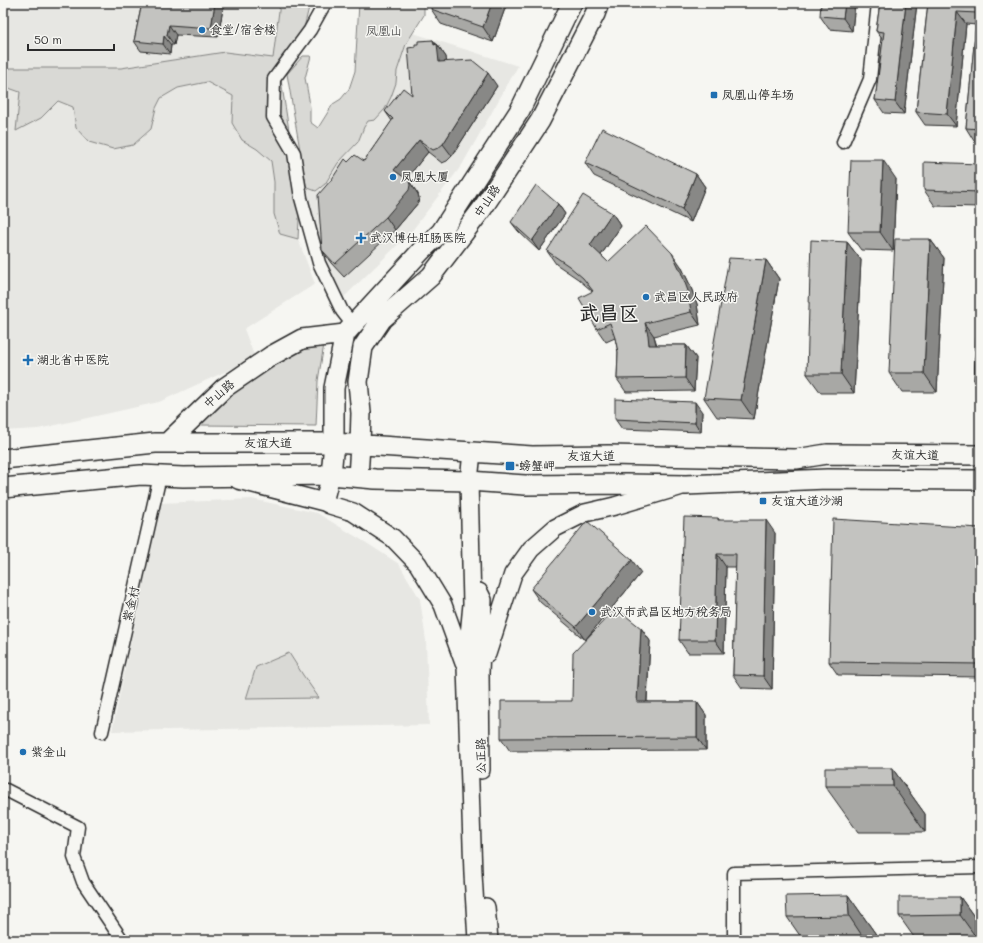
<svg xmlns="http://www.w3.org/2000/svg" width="983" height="943" font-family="Mali,'LXGW WenKai TC',sans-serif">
<rect width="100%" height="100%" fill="#f6f6f2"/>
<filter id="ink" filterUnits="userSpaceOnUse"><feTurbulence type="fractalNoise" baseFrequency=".025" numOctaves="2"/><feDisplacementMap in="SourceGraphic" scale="8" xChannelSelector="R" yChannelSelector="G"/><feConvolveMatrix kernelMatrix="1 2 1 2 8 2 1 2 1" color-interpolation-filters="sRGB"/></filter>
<g filter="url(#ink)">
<path fill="#e7e7e3" d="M 3,3 L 280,3 L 273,58 L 225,52 L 121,68 L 10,68 L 3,64 Z
M 413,33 L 518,66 L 462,165 L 411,232 L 344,297 L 310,235 L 308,188 L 316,191 L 325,184 L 338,163 L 358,142 L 364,127 L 368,121 L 375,120 L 396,83 L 397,71 L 406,44 Z
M 207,82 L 233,96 L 232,123 L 242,140 L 257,149 L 271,161 L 280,234 L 298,239 L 315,284 L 244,329 L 255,358 L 159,402 L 38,429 L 3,431 L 3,86 L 20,92 L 41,118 L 58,101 L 73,107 L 76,128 L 113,149 L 134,145 L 151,129 L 156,108 L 161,98 L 178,88 Z
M 252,499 L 317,513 L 365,542 L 399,564 L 420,599 L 426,641 L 429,725 L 112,731 L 160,503 Z"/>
<path fill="#d9d9d5" stroke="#828280" d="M 280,3 L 310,3 L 304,28 L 284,59 L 281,80 L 300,200 L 298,239 L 280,234 L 274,214 L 274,182 L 271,161 L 257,149 L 242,140 L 232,123 L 233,96 L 207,82 L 178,88 L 161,98 L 156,108 L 151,129 L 133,145 L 113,149 L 89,142 L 76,128 L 73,107 L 58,101 L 41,118 L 16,131 L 20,92 L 3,86 L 3,76 L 10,68 L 121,68 L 225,52 L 273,58 Z
M 359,3 L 424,3 L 424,15 L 406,44 L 397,71 L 396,83 L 391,97 L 385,109 L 375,120 L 368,121 L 364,127 L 358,142 L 338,163 L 325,184 L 316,191 L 308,188 L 306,185 L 287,74 L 303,56 L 311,56 L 305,78 L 309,99 L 310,109 L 310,122 L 318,128 L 333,104 L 341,99 L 349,89 L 355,71 Z
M 313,341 L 324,344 L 318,381 L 316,426 L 199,425 L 231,395 L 263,371 Z
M 289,653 L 303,675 L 319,698 L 246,699 L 256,667 Z"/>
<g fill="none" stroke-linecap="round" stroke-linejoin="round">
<defs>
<path id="street" d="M 325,3 L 310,30 L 274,79 L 273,117 L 294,153 L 301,198 L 319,263 L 342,311 L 353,325
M 843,142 L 870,79 L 878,3
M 102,732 L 160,476
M 3,790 L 6,790 L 78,827 L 74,857 L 83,882 L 122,940
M 734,940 L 734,873 L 980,867"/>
<path id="secondary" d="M 472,452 L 469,481 L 472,604 L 466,667 L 473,874 L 477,940
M 331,475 L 324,502 L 330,505 L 353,512 L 393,538 L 418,564 L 443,605 L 464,663
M 238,480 L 324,502
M 479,592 L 483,600 L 480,673 L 481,770
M 487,654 L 513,574 L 531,549 L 555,528 L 585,513 L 615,506 L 679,487
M 486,907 L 489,940"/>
<path id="primary" d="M 167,443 L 224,388 L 271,356 L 302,339 L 345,334
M 3,459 L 155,443 L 334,443 L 532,456 L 609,455 L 796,459 L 827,454 L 980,455
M 331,475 L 334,443 L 334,388 L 345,334 L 353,325 L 421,251 L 441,232 L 520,110 L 572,3
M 358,477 L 360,445 L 361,413 L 358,382 L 363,347 L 382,319 L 431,276 L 482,209 L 540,121 L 595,14 L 599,3
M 3,488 L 141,475 L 183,477 L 331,475 L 375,479 L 469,481 L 525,485 L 626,484 L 686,485 L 827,479 L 980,480"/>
</defs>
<use href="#street" stroke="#2b2b2b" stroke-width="15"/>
<use href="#secondary" stroke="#2b2b2b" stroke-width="20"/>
<use href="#primary" stroke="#2b2b2b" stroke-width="22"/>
<use href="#street" stroke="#f6f6f2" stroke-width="12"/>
<use href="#secondary" stroke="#f6f6f2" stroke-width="17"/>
<use href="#primary" stroke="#f6f6f2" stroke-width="19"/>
</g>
<path fill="#a8a8a5" stroke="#2b2b2b" d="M 142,3 L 224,3 L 218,37 L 176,35 L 174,45 L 171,45 L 170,54 L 141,51 L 134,41 Z
M 433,3 L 507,3 L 493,42 L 441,24 L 431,9 Z
M 855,3 L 852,31 L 829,29 L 820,16 Z
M 880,3 L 917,3 L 904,114 L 884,113 L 875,100 L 883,40 L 876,31 Z
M 928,3 L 980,3 L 980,141 L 974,141 L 966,128 L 976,25 L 966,24 L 956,126 L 925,125 L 916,112 Z
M 433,40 L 436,44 L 437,44 L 446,57 L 446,61 L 497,86 L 452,156 L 447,161 L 442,163 L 428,152 L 406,179 L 409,181 L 418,194 L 419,198 L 418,203 L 395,230 L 344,277 L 331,263 L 322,250 L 348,162 L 364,161 L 392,121 L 385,111 L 412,95 L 415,47 L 418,44 Z
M 585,163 L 696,174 L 705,187 L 691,222 L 594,176 Z
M 980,164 L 980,207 L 935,206 L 924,190 Z
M 896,179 L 893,251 L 861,250 L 848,232 Z
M 558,204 L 565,214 L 539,251 L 518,231 L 511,222 Z
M 612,213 L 621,226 L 601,255 L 608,262 L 681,266 L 690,285 L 697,304 L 700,325 L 654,336 L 657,345 L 686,345 L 696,358 L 694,391 L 626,392 L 617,379 L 618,352 L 615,338 L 606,342 L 597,329 L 592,291 L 578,279 L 556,264 L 547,251 Z
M 930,239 L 944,258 L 937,392 L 902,392 L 889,373 Z
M 847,242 L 861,260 L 854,393 L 821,393 L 807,374 Z
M 766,260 L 779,279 L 754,419 L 717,417 L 704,398 Z
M 980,275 L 980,388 L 974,380 Z
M 702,412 L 701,432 L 622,429 L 615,419 Z
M 718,518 L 719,520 L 775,533 L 772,689 L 742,688 L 733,675 L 736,567 L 726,567 L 724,653 L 688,653 L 679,640 Z
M 980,528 L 980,677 L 838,675 L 829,662 Z
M 641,573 L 585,640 L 540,602 L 531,589 Z
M 641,628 L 650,641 L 647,702 L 697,702 L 706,715 L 706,750 L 510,751 L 501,738 L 572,701 Z
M 892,768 L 925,814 L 925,832 L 858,832 L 825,786 Z
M 848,895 L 880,940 L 803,940 L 787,917 Z
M 960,897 L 980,925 L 980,940 L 916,940 L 899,916 Z"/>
<path fill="#888886" stroke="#2b2b2b" d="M 215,3 L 224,3 L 218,37 L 211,28 Z
M 492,3 L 507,3 L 493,42 L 483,27 Z
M 845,3 L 855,3 L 852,31 L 843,18 Z
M 906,3 L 917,3 L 904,114 L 895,102 Z
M 957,12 L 966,24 L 956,126 L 947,114 Z
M 169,25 L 176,35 L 174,45 L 167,35 Z
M 164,36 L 171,45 L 170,54 L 163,44 Z
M 433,40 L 437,46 L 437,44 L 446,57 L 448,74 L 439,62 Z
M 488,73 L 497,86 L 452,156 L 443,144 Z
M 419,140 L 428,152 L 403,183 L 394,170 Z
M 883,160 L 896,179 L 893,251 L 880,232 Z
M 696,174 L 705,187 L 691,222 L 682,209 Z
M 409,181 L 418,194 L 419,198 L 418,203 L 395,230 L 386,217 Z
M 558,204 L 565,214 L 539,251 L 532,241 Z
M 612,213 L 621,226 L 599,258 L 590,245 Z
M 930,239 L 944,258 L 937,392 L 924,373 Z
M 847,242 L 861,260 L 854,393 L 841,374 Z
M 672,253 L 681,266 L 690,285 L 697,304 L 700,325 L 691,312 Z
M 766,260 L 779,279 L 754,419 L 741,400 Z
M 645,323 L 654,336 L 657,348 L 649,345 Z
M 686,345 L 696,358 L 694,391 L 685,378 Z
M 695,402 L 702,412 L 701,432 L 695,423 Z
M 766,520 L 775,533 L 772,689 L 763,676 Z
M 717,554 L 726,567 L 724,653 L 715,640 Z
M 632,560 L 641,573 L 585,640 L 576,627 Z
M 641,628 L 650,641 L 646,715 L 637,702 Z
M 697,702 L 706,715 L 706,750 L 697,737 Z
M 892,768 L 925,814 L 925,832 L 893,786 Z
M 848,895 L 880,940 L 865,940 L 849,916 Z
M 960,897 L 980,925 L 980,940 L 978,940 L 960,915 Z"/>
<path fill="#c3c3c0" stroke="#2b2b2b" d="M 142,3 L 215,3 L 211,28 L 169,25 L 167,35 L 164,36 L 163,44 L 134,41 Z
M 433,3 L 492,3 L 483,27 L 431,9 Z
M 821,3 L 845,3 L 843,18 L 820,16 Z
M 880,3 L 906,3 L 895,102 L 875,100 L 884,32 L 876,31 Z
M 928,3 L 980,3 L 980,129 L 966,128 L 977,13 L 957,12 L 947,114 L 916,112 Z
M 433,40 L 434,45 L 437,44 L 439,62 L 472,60 L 488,73 L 443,144 L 438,148 L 433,150 L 419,140 L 394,170 L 409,181 L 410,185 L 409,190 L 386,217 L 335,264 L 322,250 L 318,195 L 332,179 L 345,159 L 348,162 L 355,155 L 364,161 L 393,119 L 385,111 L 403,88 L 412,95 L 408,48 L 415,47 L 415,44 L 418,44 L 418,41 Z
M 602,128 L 696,174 L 682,209 L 585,163 Z
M 851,160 L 883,160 L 880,232 L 848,232 Z
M 924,162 L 980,164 L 980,192 L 924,190 Z
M 536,185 L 558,204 L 532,241 L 511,222 Z
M 583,195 L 612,213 L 590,245 L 608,262 L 646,226 L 672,253 L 681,272 L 688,291 L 691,312 L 645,323 L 648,335 L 649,345 L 686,345 L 685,378 L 617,379 L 618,352 L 615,338 L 610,323 L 597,329 L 579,298 L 593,291 L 583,278 L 569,266 L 547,251 Z
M 895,239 L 930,239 L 924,373 L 889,373 Z
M 811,240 L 847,242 L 841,374 L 807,374 Z
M 729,258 L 766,260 L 741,400 L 704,398 Z
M 980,275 L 980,380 L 974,380 Z
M 615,399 L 695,402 L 695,423 L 615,419 Z
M 684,517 L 718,518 L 718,520 L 766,520 L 763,676 L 733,675 L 736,554 L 717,554 L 715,640 L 679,640 Z
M 833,519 L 980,528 L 980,664 L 829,662 Z
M 587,521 L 632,560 L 576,627 L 531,589 Z
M 616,608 L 641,628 L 637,702 L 697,702 L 697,737 L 501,738 L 501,701 L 572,701 L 573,653 Z
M 825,768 L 892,768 L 893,786 L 825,786 Z
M 848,895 L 849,916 L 787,917 L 786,896 Z
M 899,897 L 960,897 L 960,915 L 899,916 Z
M 544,937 L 544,940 L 525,940 L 525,938 Z"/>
</g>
<g fill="#1f6fb2" stroke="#f6f6f2" stroke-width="1.5">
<circle cx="202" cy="30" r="4"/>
<rect x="710" y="91" width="8" height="8" rx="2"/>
<circle cx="393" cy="177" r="4"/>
<path d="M359 232h4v4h4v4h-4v4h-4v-4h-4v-4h4z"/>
<circle cx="646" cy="297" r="4"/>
<path d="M26 354h4v4h4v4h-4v4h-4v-4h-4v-4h4z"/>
<rect x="505" y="461" width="10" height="10" rx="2"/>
<rect x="759" y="497" width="8" height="8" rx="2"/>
<circle cx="592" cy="612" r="4"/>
<circle cx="23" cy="752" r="4"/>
</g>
<g text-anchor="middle" stroke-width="3" stroke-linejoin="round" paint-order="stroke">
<g font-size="12" fill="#2b2b2b" stroke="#f6f6f2" text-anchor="start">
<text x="210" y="34">食堂/宿舍楼</text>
<text x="722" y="99">凤凰山停车场</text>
<text x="401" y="181">凤凰大厦</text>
<text x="370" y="242">武汉博仕肛肠医院</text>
<text x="654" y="301">武昌区人民政府</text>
<text x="37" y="364">湖北省中医院</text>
<text x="519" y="470">螃蟹岬</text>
<text x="771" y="505">友谊大道沙湖</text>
<text x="600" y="616">武汉市武昌区地方税务局</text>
<text x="31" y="756">紫金山</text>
</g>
<g font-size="12" fill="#565656" stroke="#f6f6f2">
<text x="384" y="35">凤凰山</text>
</g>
<g font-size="12" fill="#2b2b2b" stroke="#f6f6f2">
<text transform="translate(487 201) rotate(-56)" y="4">中山路</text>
<text transform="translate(219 394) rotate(-41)" y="4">中山路</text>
<text x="268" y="447">友谊大道</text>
<text transform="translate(915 455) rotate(1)" y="4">友谊大道</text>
<text x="591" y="460">友谊大道</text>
<text transform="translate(131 604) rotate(-77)" y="4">紫金村</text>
<text transform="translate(481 756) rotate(-91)" y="4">公正路</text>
</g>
<g font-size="20" font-weight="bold" fill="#2b2b2b" stroke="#f6f6f2">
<text x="609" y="320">武昌区</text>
</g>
</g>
<rect width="983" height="943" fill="none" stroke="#f6f6f2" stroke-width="16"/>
<rect x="8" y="8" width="967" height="927" fill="none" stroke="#2b2b2b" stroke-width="1.5" filter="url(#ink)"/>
<path d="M28 44v6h86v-6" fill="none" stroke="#2b2b2b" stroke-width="2"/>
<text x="34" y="44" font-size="12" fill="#2b2b2b" stroke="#f6f6f2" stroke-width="3" paint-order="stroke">50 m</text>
</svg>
